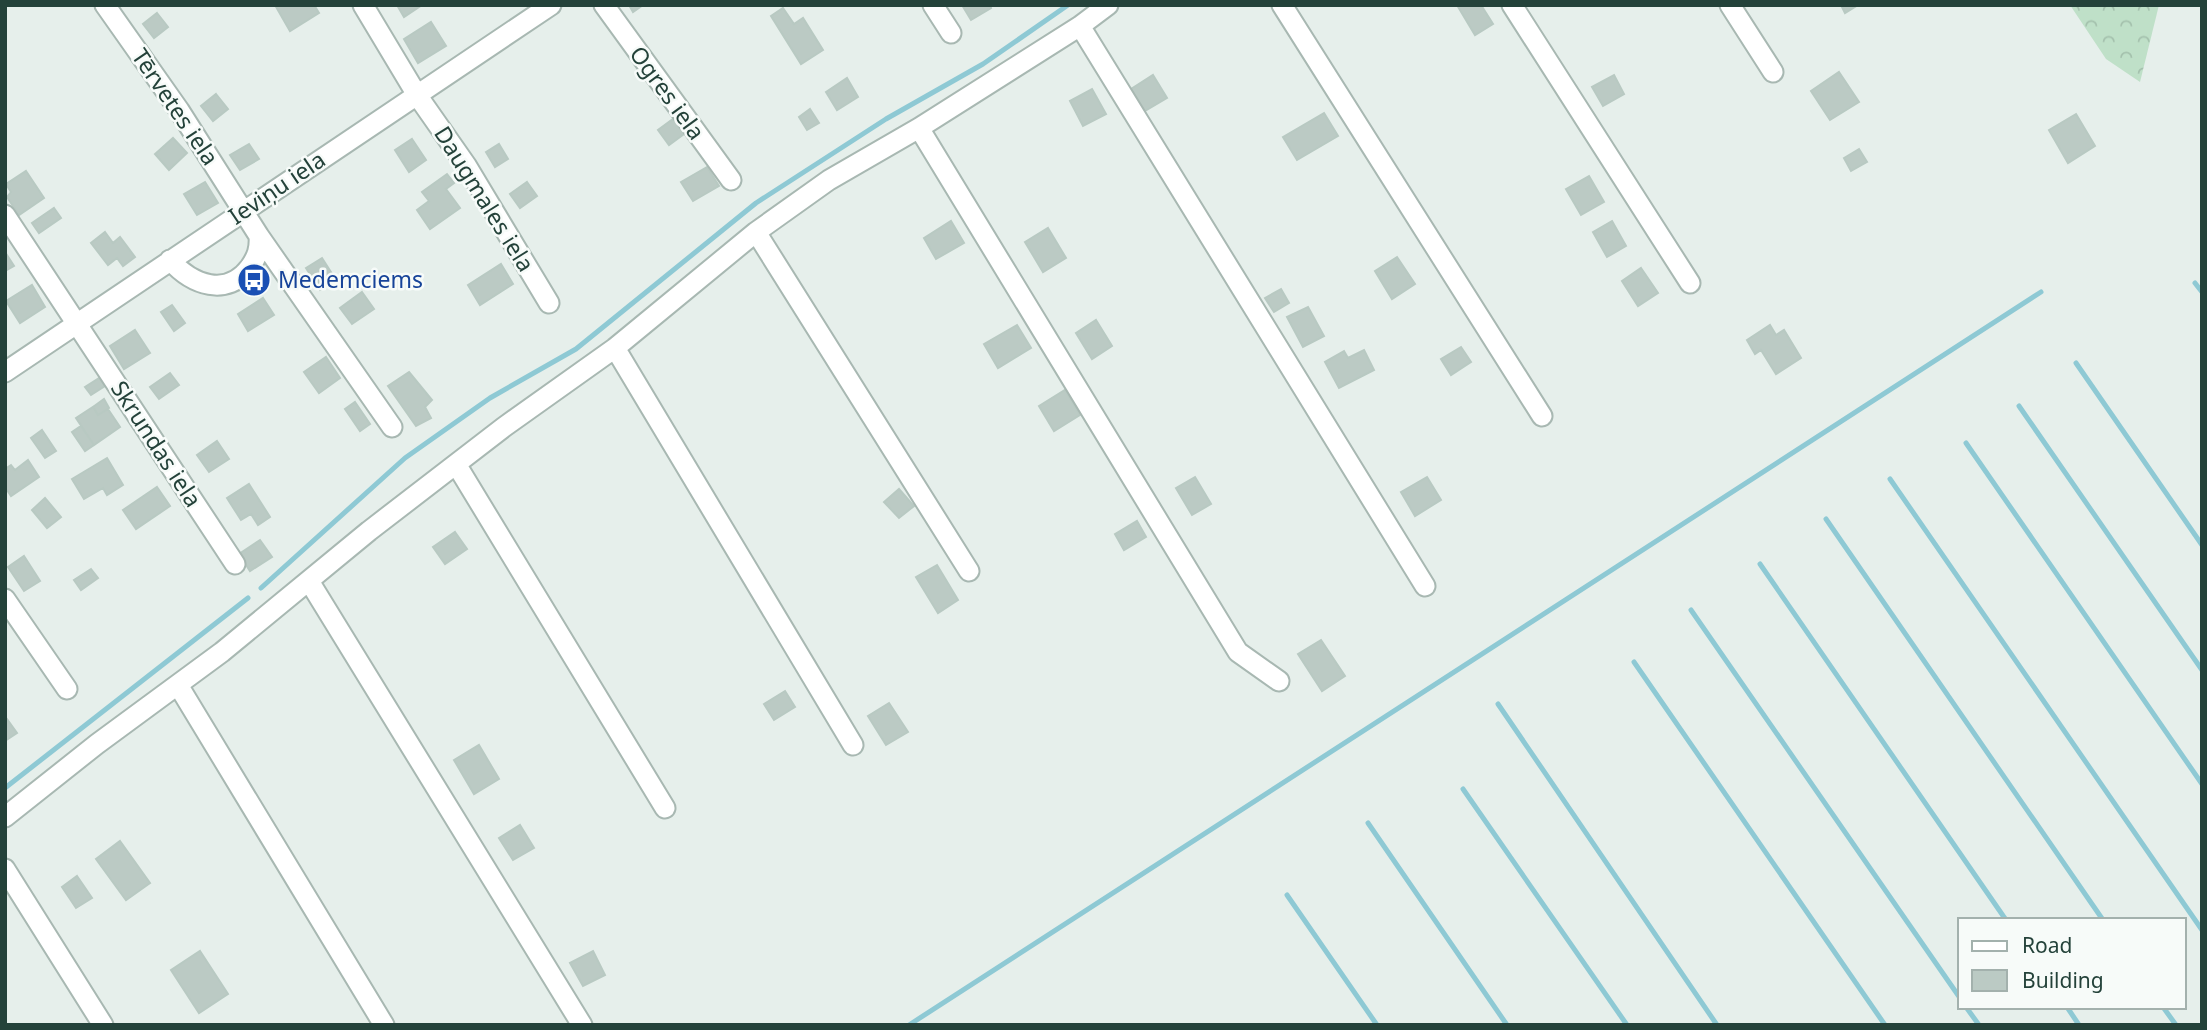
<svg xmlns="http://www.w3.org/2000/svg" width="2207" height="1030" font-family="'Noto Sans',sans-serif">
<defs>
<pattern id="forest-crowns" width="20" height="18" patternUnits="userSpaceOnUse" patternTransform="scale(1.75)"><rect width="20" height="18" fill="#bfe0c8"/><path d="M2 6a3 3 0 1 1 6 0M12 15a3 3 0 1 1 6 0" fill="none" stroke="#a4c1ad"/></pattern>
</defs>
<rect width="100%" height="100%" fill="#e6efeb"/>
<path fill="url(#forest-crowns)" d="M 2070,5 L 2159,5 L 2140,82 L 2106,59 Z"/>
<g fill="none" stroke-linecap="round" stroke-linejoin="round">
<path stroke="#8ec9d4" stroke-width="5" d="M 2195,283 L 2202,292
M 2076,363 L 2202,545
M 2019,406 L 2202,670
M 1966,443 L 2202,784
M 1890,479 L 2202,930
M 1826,519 L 2103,920
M 1760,564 L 2006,920
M 261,588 L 405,458 L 490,398 L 576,349 L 756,203 L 886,119 L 983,64 L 1068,5
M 1691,610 L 1960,998
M 1634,662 L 1885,1025
M 1498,704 L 1717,1025
M 5,788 L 248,598
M 1463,789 L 1627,1025
M 1368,823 L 1507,1025
M 1287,895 L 1377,1025
M 1966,1007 L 1979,1025
M 2067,1007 L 2079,1025
M 2163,1007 L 2176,1025
M 909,1025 L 2041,292"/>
</g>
<path fill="#bbcac4" stroke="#b8c9c2" stroke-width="2" d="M 275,5 L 314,5 L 319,13 L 290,31 Z
M 397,5 L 422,5 L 404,17 Z
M 629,5 L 643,5 L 633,12 Z
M 962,5 L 990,5 L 991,8 L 971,20 Z
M 1457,5 L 1481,5 L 1493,24 L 1475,35 Z
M 1841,5 L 1858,5 L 1845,13 Z
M 783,8 L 794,24 L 803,18 L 823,50 L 801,64 L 771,16 Z
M 157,13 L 168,27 L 154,38 L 143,24 Z
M 431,22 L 446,46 L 418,63 L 404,39 Z
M 1839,72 L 1859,102 L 1830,120 L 1811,91 Z
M 1153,75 L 1167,98 L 1145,111 L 1131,89 Z
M 1614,75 L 1624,94 L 1603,106 L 1592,87 Z
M 847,78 L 858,97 L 837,110 L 826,92 Z
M 1092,89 L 1106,114 L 1083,126 L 1070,101 Z
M 216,94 L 228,109 L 213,121 L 201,106 Z
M 810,109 L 819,123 L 807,130 L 799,117 Z
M 1324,113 L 1338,136 L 1297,160 L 1283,137 Z
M 2076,114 L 2095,146 L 2068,163 L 2049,130 Z
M 673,119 L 684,134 L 669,145 L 658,130 Z
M 173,138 L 187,153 L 169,170 L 155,154 Z
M 412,139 L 426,160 L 409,172 L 395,150 Z
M 249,144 L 259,159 L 240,170 L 230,155 Z
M 499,144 L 508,159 L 495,167 L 486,152 Z
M 1859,149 L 1867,162 L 1851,171 L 1844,158 Z
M 707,167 L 719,186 L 693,201 L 681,182 Z
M 26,171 L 44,198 L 19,215 L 7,197 L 11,192 L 6,184 Z
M 447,174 L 454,183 L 446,189 L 460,208 L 430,229 L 417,210 L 429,201 L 422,192 Z
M 1589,176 L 1604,202 L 1581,215 L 1566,189 Z
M 205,182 L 218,203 L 197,215 L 184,194 Z
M 527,182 L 537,196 L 520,208 L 510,194 Z
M 54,208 L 61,218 L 39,233 L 32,223 Z
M 951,221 L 964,243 L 936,259 L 924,238 Z
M 1612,221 L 1626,246 L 1607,257 L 1593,232 Z
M 1048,228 L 1066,258 L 1043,272 L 1025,242 Z
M 105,232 L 113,243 L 120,237 L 135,257 L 123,266 L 117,258 L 108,265 L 91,243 Z
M 5,252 L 14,266 L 5,271 Z
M 1397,257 L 1415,284 L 1392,299 L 1375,271 Z
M 322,258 L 336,280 L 320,290 L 306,268 Z
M 501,264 L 513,284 L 480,305 L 468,285 Z
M 1641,268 L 1658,293 L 1638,306 L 1622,281 Z
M 32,285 L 45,307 L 20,323 L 6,301 Z
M 1281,289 L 1289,303 L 1274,312 L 1265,298 Z
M 362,292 L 374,309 L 352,324 L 340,308 Z
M 263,298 L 274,315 L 248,331 L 238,314 Z
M 172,305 L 185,323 L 174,331 L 161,312 Z
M 1308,307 L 1324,336 L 1303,347 L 1287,317 Z
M 1096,320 L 1112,346 L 1092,359 L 1076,333 Z
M 1017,325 L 1031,348 L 998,368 L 984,344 Z
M 1770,325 L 1776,335 L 1784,330 L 1801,358 L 1776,374 L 1761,350 L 1755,354 L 1747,340 Z
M 135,330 L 150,353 L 124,369 L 110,346 Z
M 1461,347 L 1471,362 L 1451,375 L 1441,359 Z
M 1364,350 L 1374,370 L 1339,388 L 1325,362 L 1344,351 L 1348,358 Z
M 326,357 L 340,378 L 319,393 L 304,372 Z
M 409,372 L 432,400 L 425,407 L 431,418 L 416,426 L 388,386 Z
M 170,373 L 179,385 L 159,399 L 150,387 Z
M 99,378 L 105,386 L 91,395 L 85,387 Z
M 1065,390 L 1080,415 L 1054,431 L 1039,406 Z
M 104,399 L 109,408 L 98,415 L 93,407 Z
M 355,402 L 370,424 L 360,431 L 345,409 Z
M 93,407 L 98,415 L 108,409 L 120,427 L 94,445 L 76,418 Z
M 81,426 L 94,445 L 85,451 L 72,432 Z
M 42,430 L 56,451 L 45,458 L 31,438 Z
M 217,441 L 229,459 L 209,472 L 197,455 Z
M 107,458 L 123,485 L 107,495 L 103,488 L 84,499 L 72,479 Z
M 28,460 L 39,477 L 11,496 L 5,487 L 5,469 L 11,465 L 15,470 Z
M 1195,477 L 1211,504 L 1192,515 L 1176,488 Z
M 1427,477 L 1441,500 L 1415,516 L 1401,492 Z
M 249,484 L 270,517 L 258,525 L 251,514 L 241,520 L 227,498 Z
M 157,487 L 170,506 L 136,529 L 123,510 Z
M 899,489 L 914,506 L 899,518 L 884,502 Z
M 45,498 L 61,517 L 47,528 L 32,510 Z
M 1137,521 L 1146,537 L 1124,550 L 1115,534 Z
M 455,532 L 467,549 L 445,564 L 433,547 Z
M 260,540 L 272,557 L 250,571 L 239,554 Z
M 24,556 L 40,581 L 24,591 L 8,567 Z
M 937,565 L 958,600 L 938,613 L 916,577 Z
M 91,569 L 98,578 L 81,590 L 74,580 Z
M 1321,640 L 1345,676 L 1322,691 L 1298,654 Z
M 785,691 L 795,707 L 774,720 L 764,704 Z
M 889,703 L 908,732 L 886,745 L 868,716 Z
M 7,719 L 17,733 L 5,741 L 5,720 Z
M 479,745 L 499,779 L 474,794 L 454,760 Z
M 520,825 L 534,848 L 513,860 L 499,838 Z
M 120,841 L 150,883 L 126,900 L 96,859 Z
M 77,876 L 92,898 L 76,908 L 62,887 Z
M 200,951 L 228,994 L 199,1013 L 171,970 Z
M 593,951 L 605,975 L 583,986 L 570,963 Z"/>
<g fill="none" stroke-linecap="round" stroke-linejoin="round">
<defs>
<path id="minor" d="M 105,5 L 179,110 L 259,236 L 392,427
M 363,5 L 417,95 L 466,165 L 549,303
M 604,5 L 731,180
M 933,5 L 951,33
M 1282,5 L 1542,416
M 1512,5 L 1690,283
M 1730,5 L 1773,72
M 1080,26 L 1425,586
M 919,128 L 1238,652 L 1279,681
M 5,215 L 235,564
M 756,232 L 969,571
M 170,260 C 192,285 227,298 250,267 C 257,257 260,249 259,236
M 615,348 L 853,745
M 5,372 L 551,5
M 456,464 L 665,808
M 309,581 L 582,1025
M 5,599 L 67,689
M 178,685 L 384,1025
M 5,817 L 97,744 L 222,652 L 369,531 L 504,427 L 615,348 L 756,232 L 829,180 L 919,128 L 1080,26 L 1108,5
M 5,869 L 103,1025"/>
</defs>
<use href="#minor" stroke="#a8b8b2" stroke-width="23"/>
<use href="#minor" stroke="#fff" stroke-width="19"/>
</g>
<defs>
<symbol id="bus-disc" viewBox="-11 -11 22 22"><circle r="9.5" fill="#1a4fb4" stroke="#f7fbf9"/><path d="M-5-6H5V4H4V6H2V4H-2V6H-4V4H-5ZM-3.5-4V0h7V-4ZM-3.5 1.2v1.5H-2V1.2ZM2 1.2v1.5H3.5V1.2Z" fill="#fff"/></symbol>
</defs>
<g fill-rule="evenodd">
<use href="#bus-disc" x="235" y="261" width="38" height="38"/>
</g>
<g text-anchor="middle" stroke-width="5" stroke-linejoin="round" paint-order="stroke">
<g font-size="23" fill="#24423a" stroke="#f7fbf9">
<text transform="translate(667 93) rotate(54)" y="8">Ogres iela</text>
<text transform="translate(175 107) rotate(56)" y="8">Tērvetes iela</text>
<text transform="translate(277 188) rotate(-34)" y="8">Ieviņu iela</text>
<text transform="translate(484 199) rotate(58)" y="8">Daugmales iela</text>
<text transform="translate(156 444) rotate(57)" y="8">Skrundas iela</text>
</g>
<g font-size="23" fill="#164399" stroke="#f7fbf9" text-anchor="start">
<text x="278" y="288">Medemciems</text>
</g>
</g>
<rect width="2207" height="1030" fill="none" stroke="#24423a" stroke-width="14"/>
<rect x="1958" y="918" width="228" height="91" fill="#f7fbf9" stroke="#a3b1ad" stroke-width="2"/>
<rect x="1972" y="941" width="35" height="10" fill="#ffffff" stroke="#a3b1ad" stroke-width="2"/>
<text x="2022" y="953" font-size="21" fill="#24423a">Road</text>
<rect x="1972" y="970" width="35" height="21" fill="#bbcac4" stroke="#a3b1ad" stroke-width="2"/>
<text x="2022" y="988" font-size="21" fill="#24423a">Building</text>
</svg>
